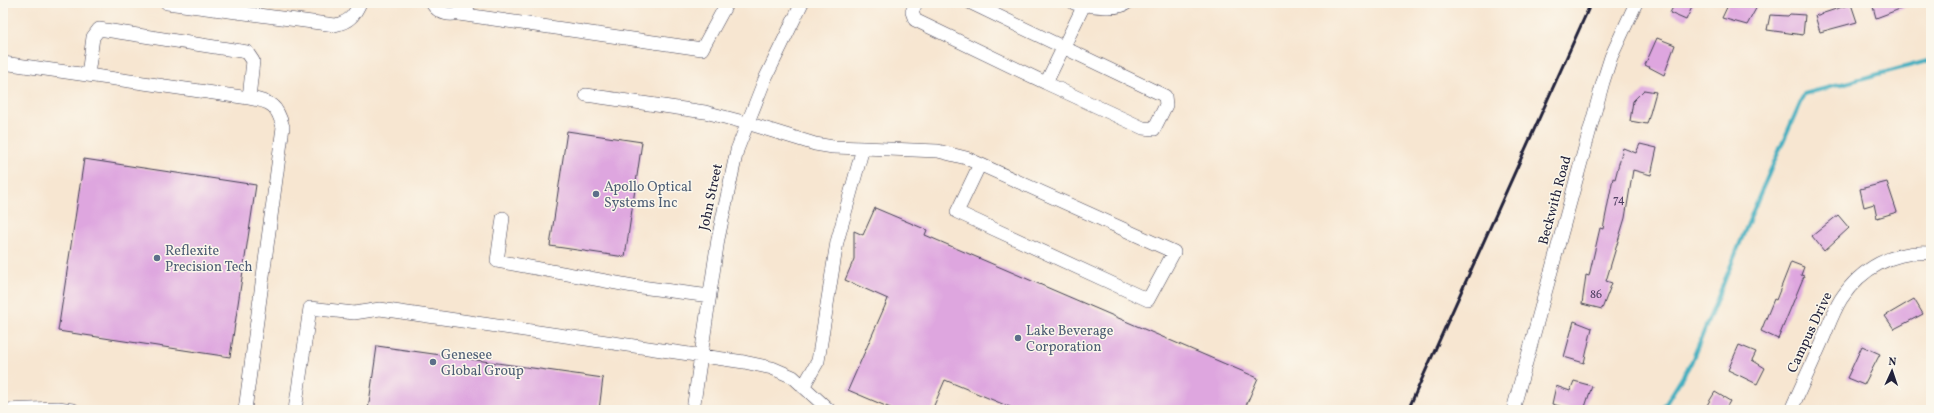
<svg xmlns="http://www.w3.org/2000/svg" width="1934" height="413" font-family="Vollkorn,serif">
<rect width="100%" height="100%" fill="#fbf7ec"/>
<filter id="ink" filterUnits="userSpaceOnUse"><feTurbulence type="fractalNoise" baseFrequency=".025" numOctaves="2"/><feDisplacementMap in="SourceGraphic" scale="8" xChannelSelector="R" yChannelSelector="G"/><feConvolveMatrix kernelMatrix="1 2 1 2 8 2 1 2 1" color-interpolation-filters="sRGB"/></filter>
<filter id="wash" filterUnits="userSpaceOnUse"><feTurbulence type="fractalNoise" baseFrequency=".012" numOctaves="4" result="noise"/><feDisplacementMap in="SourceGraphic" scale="16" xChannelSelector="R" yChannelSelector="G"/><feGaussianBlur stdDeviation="0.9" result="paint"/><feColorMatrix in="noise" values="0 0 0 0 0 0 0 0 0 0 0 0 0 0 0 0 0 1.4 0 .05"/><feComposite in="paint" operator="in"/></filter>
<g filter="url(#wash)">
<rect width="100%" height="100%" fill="#f7e6d1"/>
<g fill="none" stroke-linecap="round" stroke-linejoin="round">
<path stroke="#42afc0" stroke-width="4" d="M 1662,410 L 1691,363 L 1760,194 L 1804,94 L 1931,60"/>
</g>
<g id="blocks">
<path fill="#dea6df" d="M 1675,3 L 1694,3 L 1686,20 L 1670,13 Z
M 1729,3 L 1759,3 L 1747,25 L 1722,18 Z
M 1872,3 L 1913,3 L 1913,4 L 1876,18 Z
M 1851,4 L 1857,22 L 1820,32 L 1815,16 Z
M 1790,14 L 1805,15 L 1803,35 L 1767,30 L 1770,15 L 1788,16 Z
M 1657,38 L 1675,45 L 1664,75 L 1645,65 Z
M 1644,90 L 1656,92 L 1647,124 L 1630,121 L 1633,101 Z
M 567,131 L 642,142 L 625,257 L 550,246 Z
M 1640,144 L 1657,148 L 1651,175 L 1633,170 L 1625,218 L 1606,281 L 1612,283 L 1602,309 L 1582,304 L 1586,275 L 1589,276 L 1600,228 L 1603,229 L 1613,178 L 1615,179 L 1623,148 L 1636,153 Z
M 84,159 L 256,185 L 230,357 L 58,331 Z
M 1887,182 L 1897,212 L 1877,218 L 1874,204 L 1864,207 L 1860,189 Z
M 875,208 L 927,230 L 925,235 L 1258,378 L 1244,410 L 1017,410 L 945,380 L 932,410 L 895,410 L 848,390 L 888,299 L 845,280 L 854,259 L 854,231 L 863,235 Z
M 1838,215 L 1849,228 L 1824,251 L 1812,236 Z
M 1791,262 L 1804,267 L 1801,275 L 1804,276 L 1778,339 L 1761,331 L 1774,299 L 1776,300 Z
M 1914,299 L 1923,314 L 1894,329 L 1885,316 Z
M 1574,321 L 1592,328 L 1584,363 L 1564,357 Z
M 1739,345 L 1756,352 L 1752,360 L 1765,368 L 1757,384 L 1728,370 Z
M 377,346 L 603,378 L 599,410 L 368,410 Z
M 1862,346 L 1880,354 L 1864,385 L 1847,378 Z
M 1574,381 L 1592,386 L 1584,410 L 1574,410 L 1552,404 L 1556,386 L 1570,391 Z
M 1715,392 L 1730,401 L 1725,410 L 1704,410 Z"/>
</g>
</g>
<g filter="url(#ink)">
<use href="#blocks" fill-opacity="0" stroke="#423f52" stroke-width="1"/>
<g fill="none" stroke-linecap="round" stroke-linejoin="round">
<defs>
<path id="minor" d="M 167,3 L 335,25 C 349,22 354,16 360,3
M 432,3 C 440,18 462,18 470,3
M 916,3 L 912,12 L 915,20 L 1046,83 L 1085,3
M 971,3 L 1165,96 L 1166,105 L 1154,129 L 1143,128 L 1046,83
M 1074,3 C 1086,5 1118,11 1127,3
M 459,14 L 702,49 L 727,3
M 3,63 L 249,98 C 272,102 277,105 283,127 L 245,410
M 88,75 L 93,37 L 99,29 L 247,52 L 253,61 L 249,98
M 586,95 L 705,112 L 747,123 L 815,144 L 833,147 L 863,148 L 837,242 L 818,361 L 803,387
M 863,148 L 938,151 L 966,158 L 1174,252 L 1148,300 L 957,212 L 980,164
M 503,218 L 497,261 L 633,286 L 710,296
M 3,410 L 58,408 L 73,410
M 295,410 L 310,308 L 354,313 L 380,309 L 744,362 L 772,368 L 793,377 L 829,410
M 693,410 L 718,239 L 737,150 L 765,79 L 802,3
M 1513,410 L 1603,82 L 1611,57 L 1636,3
M 1791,410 C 1801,387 1812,364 1822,341 C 1828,327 1833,312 1841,299 C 1861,268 1894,250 1931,253"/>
</defs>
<use href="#minor" stroke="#423f52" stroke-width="14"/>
<use href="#minor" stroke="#fff" stroke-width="13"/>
<path stroke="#22223b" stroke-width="3" d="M 1408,410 L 1591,3"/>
</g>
</g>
<g fill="#5c6f8a" stroke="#fbf7ec" stroke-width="1.5">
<circle cx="596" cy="194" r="4"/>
<circle cx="157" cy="258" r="4"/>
<circle cx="1018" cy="338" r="4"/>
<circle cx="433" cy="362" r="4"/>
</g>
<g text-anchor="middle" stroke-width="3" stroke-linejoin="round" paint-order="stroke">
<g font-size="12" fill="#514364">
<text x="1619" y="203">74</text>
<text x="1596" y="298">86</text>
</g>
<g font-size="14" fill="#4e5e75" stroke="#fbf7ec" text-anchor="start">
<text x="604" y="191">Apollo Optical<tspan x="604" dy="16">Systems Inc</tspan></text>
<text x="165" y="255">Reflexite<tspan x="165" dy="16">Precision Tech</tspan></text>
<text x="1026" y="335">Lake Beverage<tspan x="1026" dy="16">Corporation</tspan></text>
<text x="441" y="359">Genesee<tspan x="441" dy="16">Global Group</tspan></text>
</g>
<g font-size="14" fill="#22223b" stroke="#fbf7ec">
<text transform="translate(710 197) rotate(-78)" y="5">John Street</text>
<text transform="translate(1554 200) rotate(-75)" y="5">Beckwith Road</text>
<text transform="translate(1809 332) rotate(-65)" y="5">Campus Drive</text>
</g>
</g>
<rect width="1934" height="413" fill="none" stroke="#fbf7ec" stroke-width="16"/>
<g transform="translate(1892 371) rotate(3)" stroke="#fbf7ec" stroke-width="3" paint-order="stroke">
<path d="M0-3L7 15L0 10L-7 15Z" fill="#22223b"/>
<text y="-6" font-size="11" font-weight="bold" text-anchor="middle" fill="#22223b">N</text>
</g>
</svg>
